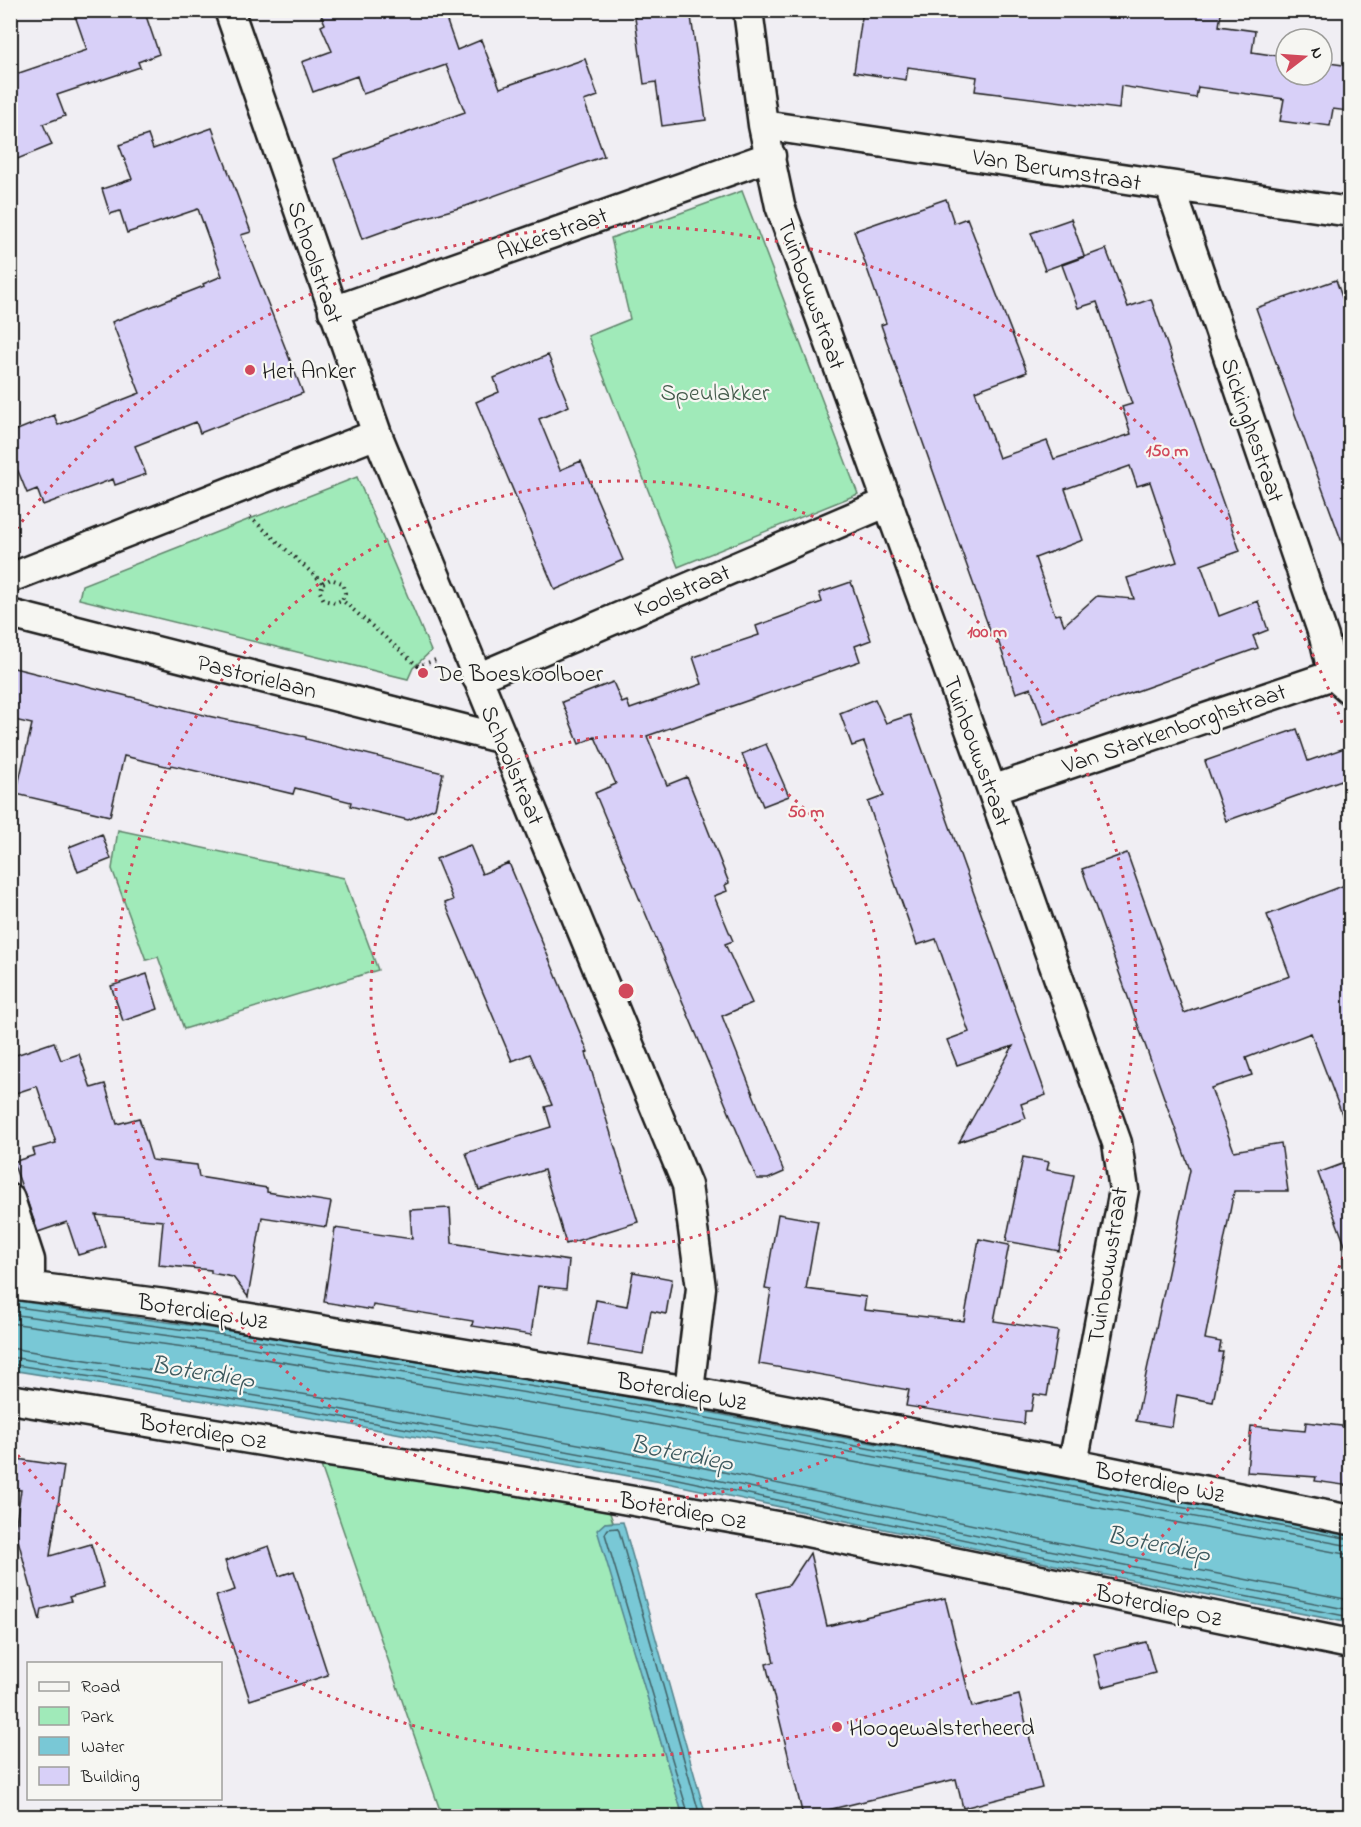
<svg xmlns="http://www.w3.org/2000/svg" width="1361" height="1827" font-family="'Indie Flower',sans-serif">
<rect width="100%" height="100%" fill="#f0eef3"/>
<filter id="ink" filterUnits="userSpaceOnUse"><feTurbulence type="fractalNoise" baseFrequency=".0167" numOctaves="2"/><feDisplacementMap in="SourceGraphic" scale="12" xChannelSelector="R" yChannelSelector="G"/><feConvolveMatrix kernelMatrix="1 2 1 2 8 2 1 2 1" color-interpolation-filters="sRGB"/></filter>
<g filter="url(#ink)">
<path fill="#a0eab9" stroke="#5e836a" stroke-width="1.5" d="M 742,191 L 858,494 L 678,567 L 588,336 L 630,319 L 611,238 Z
M 357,477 L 431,651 L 413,668 L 408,679 L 79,599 L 82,585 Z
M 118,830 L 344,878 L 378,970 L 184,1029 L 158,957 L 146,960 L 112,869 Z
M 320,1463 L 609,1510 L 613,1522 L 605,1523 L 598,1530 L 683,1816 L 442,1816 Z"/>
<path fill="#79c8d6" stroke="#54838c" stroke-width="1.5" d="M 10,1300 L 231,1331 L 596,1391 L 1350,1533 L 1350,1623 L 1030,1560 L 672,1484 L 336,1422 L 11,1370 Z
M 623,1522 L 706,1816 L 683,1816 L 597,1530 L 605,1523 Z"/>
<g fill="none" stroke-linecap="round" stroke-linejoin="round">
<path stroke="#416166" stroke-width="1.5" d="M 10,1306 L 230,1336 L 595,1397 L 1350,1539
M 10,1314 L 229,1344 L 594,1404 L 1350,1546
M 10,1323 L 228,1353 L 592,1413 L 1350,1555
M 10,1348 L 340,1400 L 676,1462 L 1036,1538 L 1350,1600
M 10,1357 L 338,1409 L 674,1471 L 1034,1547 L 1350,1610
M 10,1364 L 337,1416 L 673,1478 L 1032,1554 L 1350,1617
M 689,1816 L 605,1534 L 608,1529 L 617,1528 L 619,1531 L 700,1816"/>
</g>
<path fill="#d8d0f8" stroke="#1c1c1c" stroke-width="1.5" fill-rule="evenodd" d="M 73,10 L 144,10 L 159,54 L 138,62 L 140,67 L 57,95 L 65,116 L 43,124 L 52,145 L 10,162 L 10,76 L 87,50 Z
M 319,10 L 443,10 L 457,50 L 481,40 L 500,88 L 585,59 L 598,96 L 584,101 L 604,156 L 466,206 L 409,222 L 362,239 L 334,159 L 465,112 L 446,65 L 363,94 L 357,76 L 313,92 L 302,62 L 332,51 L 321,26 L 325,24 Z
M 634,10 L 690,10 L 706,120 L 662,126 L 656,82 L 644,84 Z
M 863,10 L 1204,10 L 1221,13 L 1219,26 L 1255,31 L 1252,52 L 1286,57 L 1286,75 L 1322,75 L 1322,62 L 1350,66 L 1350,95 L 1348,111 L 1333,109 L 1330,126 L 1309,123 L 1309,125 L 1280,121 L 1284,99 L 1198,87 L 1196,98 L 1121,86 L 1119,109 L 975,91 L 977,77 L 908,67 L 906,80 L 854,72 Z
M 212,128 L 251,232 L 241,235 L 303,393 L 200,433 L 196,422 L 135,446 L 146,474 L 115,485 L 113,479 L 43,505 L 37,489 L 27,493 L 18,471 L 10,474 L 10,433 L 54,415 L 58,425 L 140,393 L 112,322 L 204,286 L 203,284 L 222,276 L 198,209 L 127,233 L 120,211 L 110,214 L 102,189 L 132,179 L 119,145 L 148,135 L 153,149 Z
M 946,199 L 954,223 L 967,218 L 1027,372 L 975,391 L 999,458 L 1047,441 L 1054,459 L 1131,434 L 1122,407 L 1132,404 L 1097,302 L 1078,308 L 1062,265 L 1106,249 L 1128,307 L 1151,299 L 1240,551 L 1201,565 L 1219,616 L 1258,601 L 1268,630 L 1253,636 L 1258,648 L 1044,724 L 1031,688 L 1016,693 L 997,637 L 993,639 L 881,325 L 886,323 L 854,231 ZM 1130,466 L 1137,486 L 1150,482 L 1177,562 L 1127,578 L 1134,599 L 1097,596 L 1064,625 L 1060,614 L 1055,615 L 1035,558 L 1083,540 L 1065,489 Z
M 1071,219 L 1084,256 L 1045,270 L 1031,233 Z
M 1336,280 L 1343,300 L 1350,297 L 1350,556 L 1347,556 L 1256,308 Z
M 548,355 L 569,406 L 539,419 L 560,470 L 581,461 L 623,560 L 555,590 L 476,402 L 499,392 L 494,378 Z
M 851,582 L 871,640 L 855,646 L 860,661 L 647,736 L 667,785 L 687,777 L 729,883 L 725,885 L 727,891 L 714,896 L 733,941 L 725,944 L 752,1003 L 722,1016 L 784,1172 L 768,1179 L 757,1179 L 595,793 L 616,784 L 595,737 L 579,744 L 562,702 L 613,682 L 622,703 L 627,701 L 630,709 L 702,684 L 693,657 L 759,635 L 756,626 L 822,602 L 819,593 Z
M 10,667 L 208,716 L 306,737 L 306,739 L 443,773 L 435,808 L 408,820 L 350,806 L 351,802 L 295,788 L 293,794 L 171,765 L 170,767 L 124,756 L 110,816 L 16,794 L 32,724 L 10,719 Z
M 875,699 L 886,723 L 910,715 L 1046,1095 L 1021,1104 L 1026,1118 L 959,1142 L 1013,1046 L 957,1065 L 947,1040 L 969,1032 L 936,939 L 917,945 L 876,830 L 877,829 L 868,802 L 884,796 L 864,742 L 852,746 L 840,713 Z
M 1297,729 L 1308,761 L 1350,746 L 1350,777 L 1226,821 L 1205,761 Z
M 766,744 L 789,796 L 763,806 L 742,754 Z
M 102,834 L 111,859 L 78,872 L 69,847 Z
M 470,845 L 482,874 L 509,863 L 588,1052 L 586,1053 L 638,1222 L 566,1244 L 544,1170 L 479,1190 L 466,1153 L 551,1127 L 545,1107 L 552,1105 L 530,1054 L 512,1061 L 445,903 L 453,900 L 436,859 Z
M 1127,853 L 1184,1013 L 1290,976 L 1267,915 L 1350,883 L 1350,1129 L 1348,1130 L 1311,1033 L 1246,1058 L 1252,1075 L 1211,1088 L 1234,1151 L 1281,1143 L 1288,1191 L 1234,1191 L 1205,1339 L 1221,1342 L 1219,1352 L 1223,1352 L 1213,1402 L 1177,1395 L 1172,1427 L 1136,1421 L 1190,1170 L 1082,869 Z
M 147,974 L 158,1009 L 123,1021 L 111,986 Z
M 54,1042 L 61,1060 L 79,1054 L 91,1088 L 105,1084 L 117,1124 L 139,1118 L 152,1160 L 197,1165 L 199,1177 L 267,1188 L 267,1192 L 331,1202 L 326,1227 L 262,1217 L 248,1297 L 233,1277 L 211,1273 L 211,1270 L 159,1265 L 163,1221 L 96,1215 L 106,1247 L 78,1255 L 67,1222 L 38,1232 L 13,1162 L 35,1155 L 33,1149 L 56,1143 L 37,1086 L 10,1095 L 10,1057 Z
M 1023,1157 L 1049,1162 L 1047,1170 L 1074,1175 L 1059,1251 L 1006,1241 Z
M 1350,1161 L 1350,1252 L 1348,1253 L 1318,1173 Z
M 450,1208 L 452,1243 L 569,1261 L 566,1289 L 538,1286 L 531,1335 L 472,1326 L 473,1321 L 373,1305 L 372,1310 L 324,1302 L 335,1228 L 412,1239 L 410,1210 Z
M 778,1214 L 818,1221 L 806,1289 L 866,1297 L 864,1310 L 964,1321 L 979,1239 L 1009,1245 L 994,1321 L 1058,1331 L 1047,1396 L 1034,1394 L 1031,1411 L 1025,1411 L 1024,1424 L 906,1406 L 909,1390 L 759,1364 L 771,1290 L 765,1289 Z
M 633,1272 L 672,1279 L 666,1314 L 651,1311 L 643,1354 L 588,1345 L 596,1300 L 627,1306 Z
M 1306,1422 L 1350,1427 L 1350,1486 L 1315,1481 L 1316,1477 L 1247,1472 L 1251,1426 L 1305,1431 Z
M 10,1458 L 64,1466 L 50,1556 L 91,1544 L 104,1587 L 69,1597 L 71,1601 L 42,1609 L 40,1621 L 15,1529 L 21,1490 L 10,1489 Z
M 269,1546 L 279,1576 L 294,1571 L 328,1675 L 250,1700 L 216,1596 L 235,1590 L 225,1561 Z
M 810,1553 L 827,1626 L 945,1598 L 972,1707 L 1019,1695 L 1042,1788 L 963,1808 L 956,1779 L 803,1816 L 766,1664 L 774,1662 L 757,1593 L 789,1585 Z
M 1146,1642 L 1155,1673 L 1102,1687 L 1094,1654 Z"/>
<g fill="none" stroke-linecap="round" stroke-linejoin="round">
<defs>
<path id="street" d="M 229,10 L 377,434 L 687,1185 L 701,1288 L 689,1391
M 748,10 L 763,125 L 780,206 L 992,790 L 1117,1143 L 1124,1190 L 1073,1464
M 763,125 L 1350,212
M 1170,186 L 1324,637 L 1333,675
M 333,311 L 771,156
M 10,578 L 377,434
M 10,614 L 503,739
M 477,678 L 888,502
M 992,790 L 1333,675 L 1350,690
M 10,1199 L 30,1260 L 30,1286
M 10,1284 L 165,1304 L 689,1391 L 1073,1464 L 1350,1520
M 10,1399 L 309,1449 L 520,1481 L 793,1529 L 1350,1644"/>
</defs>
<use href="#street" stroke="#1c1c1c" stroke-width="33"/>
<path stroke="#1c1c1c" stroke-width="4" stroke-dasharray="1.5 4.5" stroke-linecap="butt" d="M 250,517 L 323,583 L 320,592 L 324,600 L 335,603 L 342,600
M 323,583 L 331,579 L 342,583 L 345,593 L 342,600 L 418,666 L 436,660"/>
<use href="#street" stroke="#f6f6f2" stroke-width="28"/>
</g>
</g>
<g fill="none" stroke="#d1495b" stroke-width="3" stroke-dasharray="3 6">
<circle cx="626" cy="991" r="255"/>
<circle cx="626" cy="991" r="510"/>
<path d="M1349 1240A765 765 0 0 1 11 1446M11 536A765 765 0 0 1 1349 742"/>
</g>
<g fill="#d1495b" stroke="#f6f6f2" stroke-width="2">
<circle cx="250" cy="370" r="6"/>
<circle cx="423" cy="673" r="6"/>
<circle cx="837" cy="1727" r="6"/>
</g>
<g text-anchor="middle" stroke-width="4.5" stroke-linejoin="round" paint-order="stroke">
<g font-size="24" fill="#1c1c1c" stroke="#f6f6f2">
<text transform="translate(1057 169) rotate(9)" y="8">Van Berumstraat</text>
<text transform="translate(552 233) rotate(-20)" y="8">Akkerstraat</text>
<text transform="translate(316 262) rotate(71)" y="8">Schoolstraat</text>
<text transform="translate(812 294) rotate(70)" y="8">Tuinbouwstraat</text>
<text transform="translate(1253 430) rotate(71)" y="8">Sickinghestraat</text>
<text transform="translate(682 590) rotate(-23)" y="8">Koolstraat</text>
<text transform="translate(257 676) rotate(14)" y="8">Pastorielaan</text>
<text transform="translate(1174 728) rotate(-19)" y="8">Van Starkenborghstraat</text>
<text transform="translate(978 751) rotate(70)" y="8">Tuinbouwstraat</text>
<text transform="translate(513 765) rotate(67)" y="8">Schoolstraat</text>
<text transform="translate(1107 1265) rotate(-81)" y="8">Tuinbouwstraat</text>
<text transform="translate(203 1311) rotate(9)" y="8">Boterdiep Wz</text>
<text transform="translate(682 1391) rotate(10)" y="8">Boterdiep Wz</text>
<text transform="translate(203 1431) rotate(9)" y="8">Boterdiep Oz</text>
<text transform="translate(1160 1482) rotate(11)" y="8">Boterdiep Wz</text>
<text transform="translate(683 1510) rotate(10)" y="8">Boterdiep Oz</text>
<text transform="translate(1159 1605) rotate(12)" y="8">Boterdiep Oz</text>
</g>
<g font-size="24" fill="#1c1c1c" stroke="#f6f6f2" text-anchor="start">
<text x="262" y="378">Het Anker</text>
<text x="435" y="681">De Boeskoolboer</text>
<text x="849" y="1735">Hoogewalsterheerd</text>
</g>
<g font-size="24" fill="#445a4b" stroke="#f6f6f2">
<text x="715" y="400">Speulakker</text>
</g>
<g font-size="26" font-style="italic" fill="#3d585d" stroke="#f6f6f2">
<text transform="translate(203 1371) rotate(9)" y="9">Boterdiep</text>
<text transform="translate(682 1452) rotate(11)" y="9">Boterdiep</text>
<text transform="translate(1159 1543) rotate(11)" y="9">Boterdiep</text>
</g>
</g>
<circle cx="626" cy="991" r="9" fill="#d1495b" stroke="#f6f6f2" stroke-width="3"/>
<g font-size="18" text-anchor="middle" font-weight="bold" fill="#d1495b" stroke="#f6f6f2" stroke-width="4.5" stroke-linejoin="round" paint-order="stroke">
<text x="1167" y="456">150 m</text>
<text x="987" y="637">100 m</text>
<text x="806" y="817">50 m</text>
</g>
<rect width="1361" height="1827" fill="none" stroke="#f6f6f2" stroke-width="36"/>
<rect x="18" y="18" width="1325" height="1791" fill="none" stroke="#1c1c1c" stroke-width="2" filter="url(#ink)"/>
<rect x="27" y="1662" width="195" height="138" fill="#f6f6f2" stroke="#9f9f9c" stroke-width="1.5"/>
<rect x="39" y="1682" width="30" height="9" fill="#f6f6f2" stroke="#9f9f9c" stroke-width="1.5"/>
<text x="81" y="1692" font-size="18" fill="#1c1c1c">Road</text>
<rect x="39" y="1707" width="30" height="18" fill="#a0eab9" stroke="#9f9f9c" stroke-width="1.5"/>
<text x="81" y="1722" font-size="18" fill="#1c1c1c">Park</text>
<rect x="39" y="1737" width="30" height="18" fill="#79c8d6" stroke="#9f9f9c" stroke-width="1.5"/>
<text x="81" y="1752" font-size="18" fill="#1c1c1c">Water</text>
<rect x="39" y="1767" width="30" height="18" fill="#d8d0f8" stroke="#9f9f9c" stroke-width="1.5"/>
<text x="81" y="1782" font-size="18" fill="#1c1c1c">Building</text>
<g transform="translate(1304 57) rotate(73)"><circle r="28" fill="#f6f6f2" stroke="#9f9f9c" stroke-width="1.5"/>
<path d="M0-4.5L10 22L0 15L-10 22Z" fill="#d1495b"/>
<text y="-9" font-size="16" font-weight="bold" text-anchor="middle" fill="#1c1c1c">N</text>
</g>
</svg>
